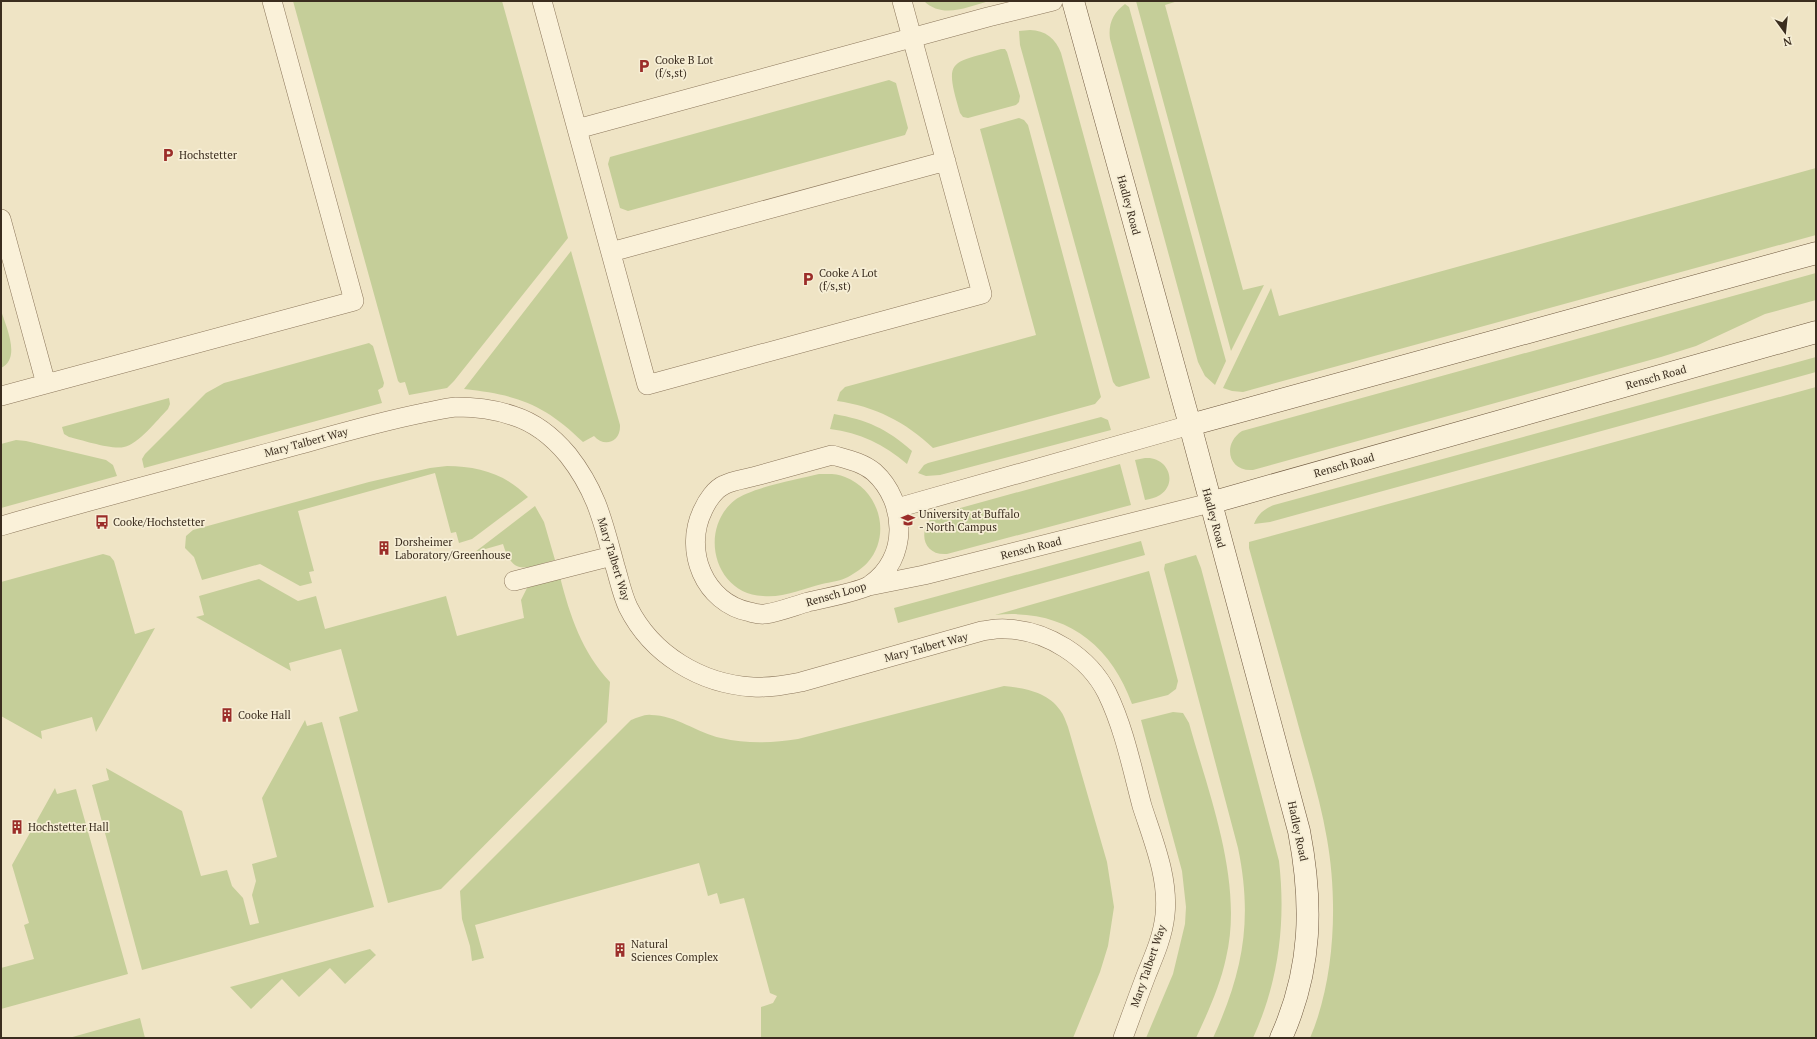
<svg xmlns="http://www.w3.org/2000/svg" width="1817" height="1039" font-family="'PT Serif',serif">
<rect width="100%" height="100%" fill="#efe4c5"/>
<path fill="#c5ce99" d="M 293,1 L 502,1 L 568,238 L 454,381 L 447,388 L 409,395 L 405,382 L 400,383 L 398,381 Z
M 924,1 L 989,1 C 968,7 942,19 924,1 Z
M 1136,1 L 1178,1 L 1165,5 L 1243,290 L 1264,285 L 1231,351 Z
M 1125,4 L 1129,7 L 1226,361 L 1215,385 L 1205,376 L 1198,362 L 1110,39 C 1108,24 1113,13 1125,4 Z
M 1030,30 C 1045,30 1056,39 1061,53 L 1150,378 L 1119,387 L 1116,386 L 1113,382 L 1020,45 L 1019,31 Z
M 1001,49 L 1005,49 L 1007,52 L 1020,96 L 1019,102 L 1016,105 L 968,118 L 963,117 L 960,113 C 944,58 949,64 1001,49 Z
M 889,80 L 896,83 L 908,128 L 905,135 L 628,211 L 620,208 L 608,164 L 610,157 Z
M 1019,118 L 1024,120 L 1028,125 L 1101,397 L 1095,404 L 933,448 C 906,422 874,406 837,401 L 840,392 L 845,387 L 1036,335 L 980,129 Z
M 1816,168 L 1816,235 L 1243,392 L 1232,391 L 1223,388 L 1271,288 L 1279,316 Z
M 571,251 L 620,425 C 621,442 604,448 594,436 L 583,442 C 544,404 518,395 464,389 Z
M 1816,273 L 1816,300 L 1765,314 L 1696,346 L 1661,357 L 1253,470 C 1228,472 1222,444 1242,431 Z
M 1,310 C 5,325 22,358 1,368 Z
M 369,343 L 373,346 L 384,383 L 383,387 L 378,390 L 382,403 L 144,468 L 142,459 L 145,454 L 206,393 L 224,383 Z
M 1816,357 L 1816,372 L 1270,522 L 1254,524 C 1258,514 1264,509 1274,505 Z
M 1816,387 L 1816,1038 L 1310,1038 C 1335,980 1338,901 1327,839 C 1320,797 1306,755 1295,713 C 1280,658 1264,603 1249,548 L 1249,542 Z
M 169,398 L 170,404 L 168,409 C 157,420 139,444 124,447 C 112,450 82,440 69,437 L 64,434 L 62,427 Z
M 834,414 C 867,420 886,428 912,451 L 907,464 C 884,444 860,433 830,429 Z
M 1101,417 L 1108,420 L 1111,430 L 940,475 L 926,476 L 918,473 L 924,465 L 928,463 Z
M 16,440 L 26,441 L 106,460 L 113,465 L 117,476 L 1,508 L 1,444 Z
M 1145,458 C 1167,456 1179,482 1160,495 C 1155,498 1150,499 1145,500 L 1135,460 Z
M 1120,464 L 1131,505 L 947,554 C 922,556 917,529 935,515 Z
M 447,466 C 478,466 506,474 528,497 L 472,539 L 459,543 L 456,532 L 451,533 L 435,473 L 298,511 L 314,571 L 309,572 L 312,583 L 300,586 L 260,564 L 202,580 L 194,557 L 185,548 L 186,536 L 193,530 L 369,482 L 430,468 Z
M 819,474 C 827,474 837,473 845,477 C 879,490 892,534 868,562 C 863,568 855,573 848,577 C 841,581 830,582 822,584 C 803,589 783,598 763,596 C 714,594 698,529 735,500 C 750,488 798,479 819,474 Z
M 535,506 L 544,522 L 555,560 C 528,567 513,578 503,544 L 475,552 Z
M 1141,541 L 1145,555 L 898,623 L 894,608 Z
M 103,554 L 110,556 L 114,561 L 135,634 L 155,628 L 96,732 L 92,717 L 41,731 L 42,739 L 1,716 L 1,582 Z
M 1196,555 L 1201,568 L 1279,861 C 1286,922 1279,981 1253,1038 L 1213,1038 C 1243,972 1253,920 1238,848 L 1164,569 L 1165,564 Z
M 1149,571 L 1178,681 L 1176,689 L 1168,695 L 1132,704 C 1110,642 1062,608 995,615 Z
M 560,577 C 570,616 582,652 610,682 L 607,722 L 441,889 L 388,903 L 339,717 L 358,711 L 341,649 L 289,663 L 291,671 L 196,617 L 204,615 L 199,596 L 259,579 L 298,601 L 316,596 L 325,629 L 446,596 L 457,636 L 524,618 L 521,600 L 527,588 Z
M 1004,686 C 1024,688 1048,692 1060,710 C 1064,715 1066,722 1068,727 L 1107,862 L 1114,907 L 1108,946 L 1100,972 L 1073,1038 L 761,1038 L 761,1007 L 773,1003 L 777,996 L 770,993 L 744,898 L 720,904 L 717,893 L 708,896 L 699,863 L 475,925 L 484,958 L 472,961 L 470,946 L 462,919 L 460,891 L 631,720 C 637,718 645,714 651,715 C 676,715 697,733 721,738 C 747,744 772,743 798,739 Z
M 1173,712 L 1183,713 L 1189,723 C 1209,795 1244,883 1226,958 C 1220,986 1208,1012 1196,1038 L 1146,1038 L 1173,974 L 1185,924 L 1186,907 L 1182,871 L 1141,720 Z
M 305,720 L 307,726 L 322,722 L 374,907 L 142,970 L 92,785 L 109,780 L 106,768 L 182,811 L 201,876 L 227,870 L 232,886 L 243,898 L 250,925 L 259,923 L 252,895 L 256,881 L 252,864 L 277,857 L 262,798 Z
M 55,788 L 57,794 L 76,789 L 128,974 L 1,1009 L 1,968 L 34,959 L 24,925 L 29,923 L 12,865 Z
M 370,949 L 376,955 L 345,984 L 330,968 L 299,997 L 282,979 L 251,1009 L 230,987 Z
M 140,1018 L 145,1038 L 69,1038 Z"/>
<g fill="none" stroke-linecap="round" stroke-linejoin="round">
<defs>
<path id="lane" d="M 542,1 L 647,385 L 982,294 L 902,1
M 577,129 L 988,17 L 1053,1
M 1,219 L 46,384
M 611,252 L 946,161
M 1,396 L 354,301 L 272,1
M 832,455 C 846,459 862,462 874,472 C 907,502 909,559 870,585 C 862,591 821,599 808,602 C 794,606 779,612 765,614 C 760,615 754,613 750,612 C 704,603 683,550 703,510 C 707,501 715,489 724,485 C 733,480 746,479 756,476 C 781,469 807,462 832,455 Z
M 897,508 L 1190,425
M 1,526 C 102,497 204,470 305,443 C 344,432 383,421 423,413 C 434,411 445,408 456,407 C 474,407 497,410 514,416 C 536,423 553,437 568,455 C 597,492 603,522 615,566 C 619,579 622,594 628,607 C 652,655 701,684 753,687 C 769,688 785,685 801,682 L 982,631 C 990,630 999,628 1006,629 C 1047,630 1089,657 1107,693 C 1124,728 1132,768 1142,806 C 1153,840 1169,878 1165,915 C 1163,935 1155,954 1147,973 C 1139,994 1131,1016 1123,1038
M 514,581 L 612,556
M 869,586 L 924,575 L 1210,503"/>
<path id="secondary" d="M 1073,1 L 1190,425 L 1299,831 C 1313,904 1312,969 1281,1038
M 1190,425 L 1816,253
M 1210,503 L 1816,332"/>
</defs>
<use href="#lane" stroke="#8b765b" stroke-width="20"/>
<use href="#secondary" stroke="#6d573e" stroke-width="23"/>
<use href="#lane" stroke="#faf1d9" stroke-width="19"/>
<use href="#secondary" stroke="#faf1d9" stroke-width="22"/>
</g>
<defs>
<symbol id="parking-bare" viewBox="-9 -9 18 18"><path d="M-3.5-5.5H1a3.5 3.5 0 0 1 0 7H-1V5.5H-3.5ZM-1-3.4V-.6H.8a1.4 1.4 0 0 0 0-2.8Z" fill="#9b2d29" stroke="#f6eed5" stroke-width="2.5" paint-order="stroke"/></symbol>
<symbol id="university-bare" viewBox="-9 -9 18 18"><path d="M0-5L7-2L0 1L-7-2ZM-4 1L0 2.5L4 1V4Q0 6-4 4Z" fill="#9b2d29" stroke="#f6eed5" stroke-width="2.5" paint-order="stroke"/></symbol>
<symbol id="bus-bare" viewBox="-9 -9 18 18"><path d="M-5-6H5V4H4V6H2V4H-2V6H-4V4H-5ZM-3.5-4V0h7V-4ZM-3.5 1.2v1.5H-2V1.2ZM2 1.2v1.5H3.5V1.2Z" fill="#9b2d29" stroke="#f6eed5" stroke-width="2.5" paint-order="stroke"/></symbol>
<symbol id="building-bare" viewBox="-9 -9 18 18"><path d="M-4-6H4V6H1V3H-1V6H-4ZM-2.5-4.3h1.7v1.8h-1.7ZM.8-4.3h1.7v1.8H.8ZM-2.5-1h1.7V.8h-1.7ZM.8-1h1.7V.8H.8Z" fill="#9b2d29" stroke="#f6eed5" stroke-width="2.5" paint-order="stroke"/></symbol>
</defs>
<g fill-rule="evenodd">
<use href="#parking-bare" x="634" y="56" width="20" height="20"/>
<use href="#parking-bare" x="158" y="145" width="20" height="20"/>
<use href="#parking-bare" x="798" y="269" width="20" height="20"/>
<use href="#university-bare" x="898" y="510" width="20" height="20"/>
<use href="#bus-bare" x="92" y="512" width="20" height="20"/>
<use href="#building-bare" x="374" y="538" width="20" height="20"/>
<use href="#building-bare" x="217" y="705" width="20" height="20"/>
<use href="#building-bare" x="7" y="817" width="20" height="20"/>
<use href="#building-bare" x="610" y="940" width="20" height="20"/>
</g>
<g text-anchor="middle" stroke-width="3.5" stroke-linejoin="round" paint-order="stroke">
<g font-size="11" fill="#3b2d1f" stroke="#f6eed5" text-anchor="start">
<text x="655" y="64">Cooke B Lot<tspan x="655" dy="13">(f/s,st)</tspan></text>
<text x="179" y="159">Hochstetter</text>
<text x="819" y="277">Cooke A Lot<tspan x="819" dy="13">(f/s,st)</tspan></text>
<text x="919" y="518">University at Buffalo<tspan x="919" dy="13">- North Campus</tspan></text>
<text x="113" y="526">Cooke/Hochstetter</text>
<text x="395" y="546">Dorsheimer<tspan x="395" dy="13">Laboratory/Greenhouse</tspan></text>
<text x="238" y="719">Cooke Hall</text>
<text x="28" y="831">Hochstetter Hall</text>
<text x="631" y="948">Natural<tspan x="631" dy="13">Sciences Complex</tspan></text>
</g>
<g font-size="11" fill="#3b2d1f" stroke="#f6eed5">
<text transform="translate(1129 205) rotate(75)" y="4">Hadley Road</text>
<text transform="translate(1656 377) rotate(-16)" y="4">Rensch Road</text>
<text transform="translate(306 442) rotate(-15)" y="4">Mary Talbert Way</text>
<text transform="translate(1344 465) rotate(-16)" y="4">Rensch Road</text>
<text transform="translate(1214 518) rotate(75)" y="4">Hadley Road</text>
<text transform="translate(1031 548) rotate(-14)" y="4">Rensch Road</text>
<text transform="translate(614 559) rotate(73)" y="4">Mary Talbert Way</text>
<text transform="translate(836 594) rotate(-16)" y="4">Rensch Loop</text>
<text transform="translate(926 647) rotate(-15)" y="4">Mary Talbert Way</text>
<text transform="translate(1298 831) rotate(78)" y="4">Hadley Road</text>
<text transform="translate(1148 966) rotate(-71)" y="4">Mary Talbert Way</text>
</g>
</g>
<rect width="1817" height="1039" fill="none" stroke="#3b2d1f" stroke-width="4"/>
<g transform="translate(1785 32) rotate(165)" stroke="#f6eed5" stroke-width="3" paint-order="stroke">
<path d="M0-3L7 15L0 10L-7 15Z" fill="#3b2d1f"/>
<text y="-6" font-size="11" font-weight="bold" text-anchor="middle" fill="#3b2d1f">N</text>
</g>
</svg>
